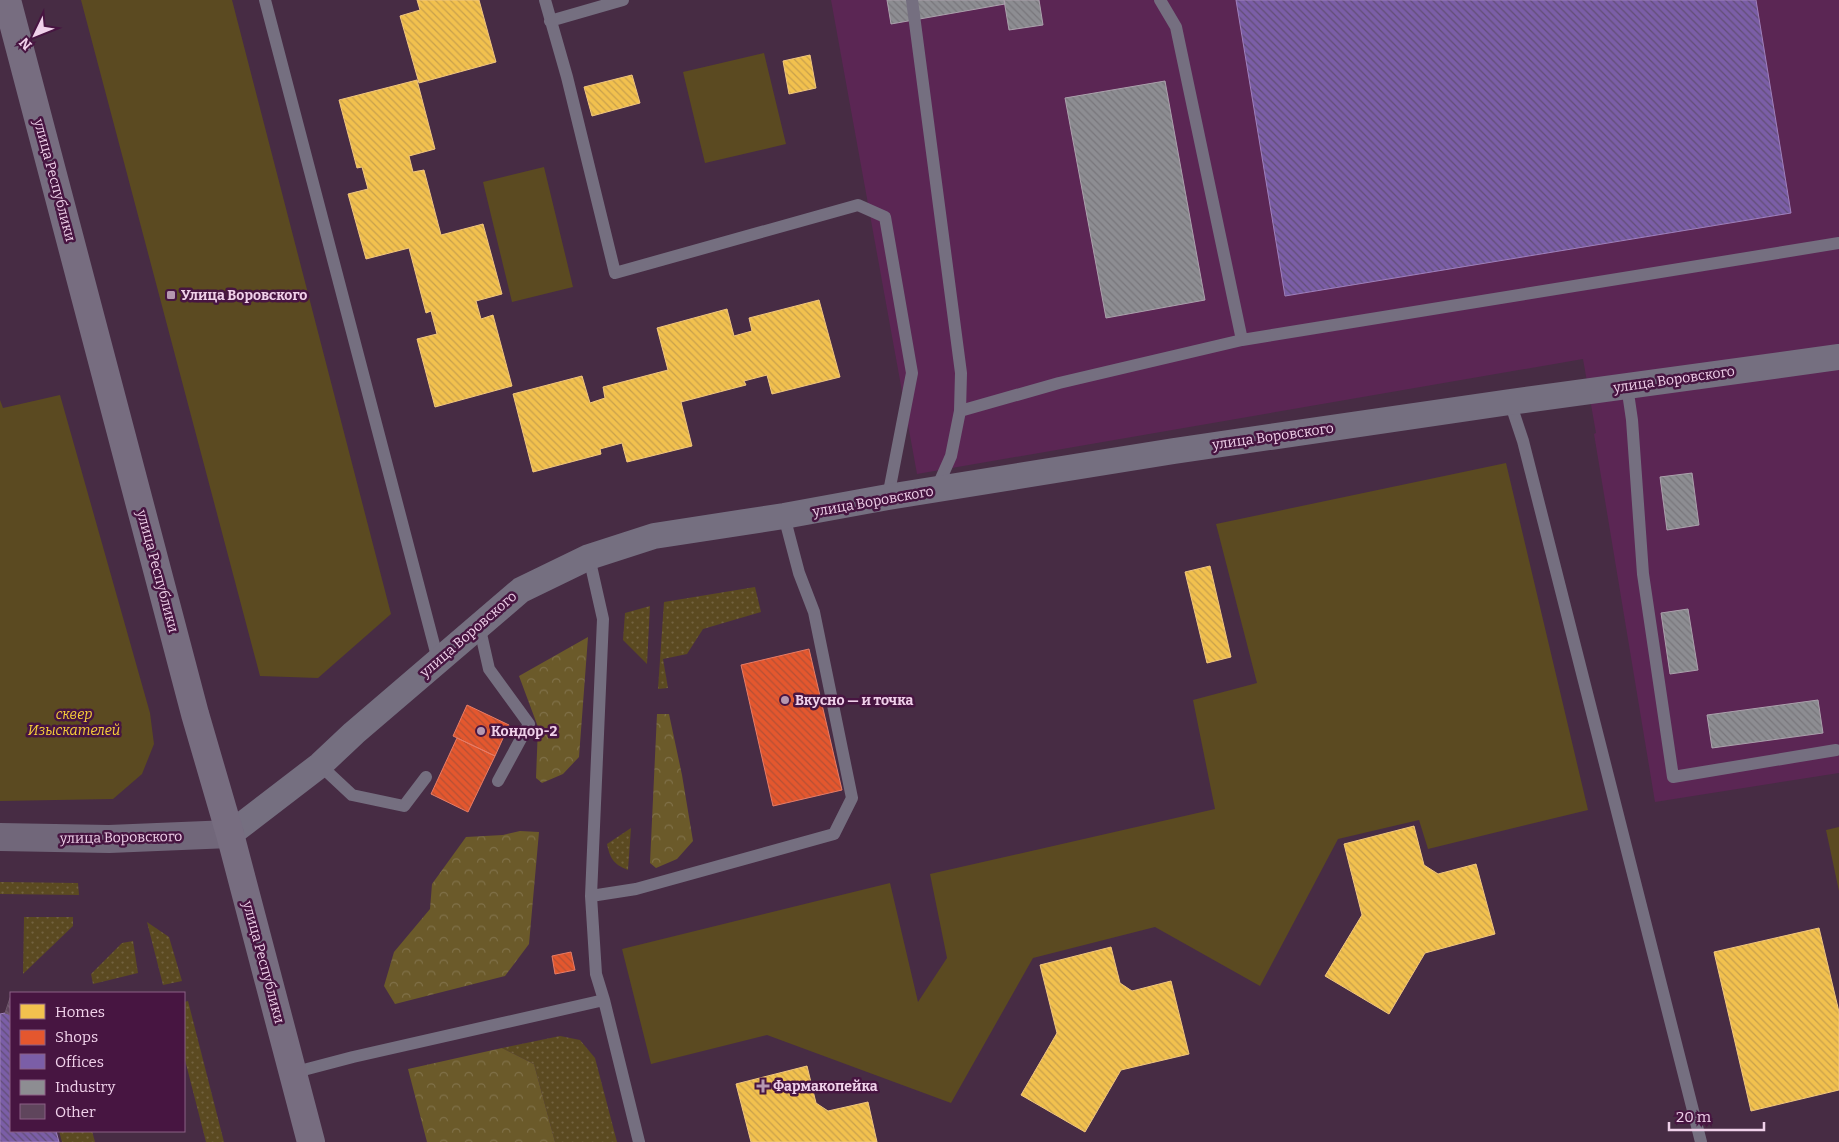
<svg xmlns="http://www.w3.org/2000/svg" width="1839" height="1142" font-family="Bitter,serif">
<defs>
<pattern id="grass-dots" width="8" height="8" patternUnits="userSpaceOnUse" patternTransform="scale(1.25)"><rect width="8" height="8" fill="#5b4a21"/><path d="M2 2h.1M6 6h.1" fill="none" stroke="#736341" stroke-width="1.8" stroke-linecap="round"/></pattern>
<pattern id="forest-crowns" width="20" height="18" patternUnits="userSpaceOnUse" patternTransform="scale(1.25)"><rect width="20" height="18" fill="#6b5a2a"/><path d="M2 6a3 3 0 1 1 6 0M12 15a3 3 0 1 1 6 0" fill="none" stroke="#807149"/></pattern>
<pattern id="homes-back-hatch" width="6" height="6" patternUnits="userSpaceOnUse" patternTransform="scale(1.25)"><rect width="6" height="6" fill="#f2c14e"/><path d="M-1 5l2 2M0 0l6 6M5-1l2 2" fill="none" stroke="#c8a04c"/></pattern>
<pattern id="shops-back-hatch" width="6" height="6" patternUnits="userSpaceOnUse" patternTransform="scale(1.25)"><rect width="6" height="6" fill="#e4572e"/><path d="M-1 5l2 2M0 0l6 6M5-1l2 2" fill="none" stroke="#b55035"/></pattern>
<pattern id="offices-back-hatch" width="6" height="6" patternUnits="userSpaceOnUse" patternTransform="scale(1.25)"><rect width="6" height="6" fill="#7b5ea7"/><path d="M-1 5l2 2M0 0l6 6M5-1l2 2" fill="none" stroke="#624e76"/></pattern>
<pattern id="industry-back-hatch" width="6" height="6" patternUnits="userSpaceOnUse" patternTransform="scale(1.25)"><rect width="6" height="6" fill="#8d8d92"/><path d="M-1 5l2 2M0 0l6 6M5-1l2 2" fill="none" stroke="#78767b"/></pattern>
<pattern id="building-back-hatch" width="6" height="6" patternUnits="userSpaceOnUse" patternTransform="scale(1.25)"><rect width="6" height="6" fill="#5f455c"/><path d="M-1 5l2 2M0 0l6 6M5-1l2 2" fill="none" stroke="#765f74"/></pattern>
</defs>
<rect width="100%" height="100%" fill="#472c44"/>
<path fill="#5b2654" d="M 831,0 L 1839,0 L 1839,773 L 1655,802 L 1594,434 L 1596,433 L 1583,359 L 917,474 Z"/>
<path fill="url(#grass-dots)" d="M 755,587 L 761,612 L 703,629 L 687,654 L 663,659 L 668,688 L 658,689 L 664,602 Z
M 650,606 L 647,664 L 623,640 L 625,613 Z
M 631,828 L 628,870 C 613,864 610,858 607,844 Z
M 0,882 L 78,883 L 79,895 L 0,894 Z
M 24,917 L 73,917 L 73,926 L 23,974 Z
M 147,922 L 169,937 L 182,981 L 163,985 Z
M 133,941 L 138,973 L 93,984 L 91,974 L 122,943 Z
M 188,1001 L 224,1142 L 206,1142 L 184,1056 L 184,1002 Z
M 560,1036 L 580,1040 L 595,1058 L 617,1142 L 555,1142 L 534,1064 L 502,1048 Z
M 59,1131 L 92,1131 L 95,1142 L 62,1142 Z"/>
<path fill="url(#forest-crowns)" d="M 588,637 L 579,757 L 563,774 L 542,783 L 536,778 L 538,727 L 519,676 Z
M 657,714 L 669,714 L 682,775 L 693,841 L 677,859 L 656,868 L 650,863 Z
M 520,831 L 539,832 L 529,944 L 505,976 L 395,1004 L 384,986 L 394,952 L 430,909 L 432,884 L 466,837 L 503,835 Z
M 502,1048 L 534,1064 L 555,1142 L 427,1142 L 408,1069 Z"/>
<path fill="#5b4a21" d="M 81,0 L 232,0 L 391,614 L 318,678 L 260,676 Z
M 764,53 L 786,144 L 705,163 L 683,72 Z
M 544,167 L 573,287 L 512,302 L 483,182 Z
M 60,395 L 150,713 L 154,744 L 142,774 L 113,799 L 0,801 L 0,400 L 3,408 Z
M 1506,463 L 1588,810 L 1428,849 L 1419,820 L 1338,839 L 1260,986 L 1155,927 L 1033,958 L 951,1103 L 767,1035 L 651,1064 L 622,949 L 890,883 L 918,1002 L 947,958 L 930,874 L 1215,809 L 1193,700 L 1257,683 L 1216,524 Z
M 1839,827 L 1839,891 L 1826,830 Z"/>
<path fill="url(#homes-back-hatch)" stroke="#f1c67d" d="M 417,0 L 479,0 L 496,62 L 419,83 L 400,16 L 420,10 Z
M 810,55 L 816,88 L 789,94 L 783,61 Z
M 632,75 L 640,103 L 592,116 L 584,87 Z
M 417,80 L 435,149 L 409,156 L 413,172 L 424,170 L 441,235 L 483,224 L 502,294 L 476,301 L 481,319 L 493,315 L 512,386 L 435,407 L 417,339 L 437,334 L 431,311 L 426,313 L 409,248 L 366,259 L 348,194 L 368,189 L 362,167 L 357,168 L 339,100 Z
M 819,300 L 840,377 L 772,394 L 767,375 L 744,381 L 746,385 L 681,402 L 692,446 L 627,462 L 622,443 L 600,449 L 601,454 L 533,472 L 513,394 L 582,376 L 590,403 L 605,398 L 603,387 L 668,370 L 657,328 L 727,309 L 734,336 L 752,331 L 749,318 Z
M 1210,566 L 1231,657 L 1207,663 L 1185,572 Z
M 1414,826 L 1424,865 L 1438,874 L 1476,864 L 1495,934 L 1425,953 L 1389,1014 L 1325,976 L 1362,915 L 1344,844 Z
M 1819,928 L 1839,1012 L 1839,1090 L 1751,1111 L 1714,952 Z
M 1111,947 L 1120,983 L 1132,991 L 1171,981 L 1189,1054 L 1121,1070 L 1085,1132 L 1021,1095 L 1057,1033 L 1040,965 Z
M 807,1066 L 816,1103 L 828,1111 L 868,1102 L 877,1142 L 751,1142 L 736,1084 Z"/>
<path fill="url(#shops-back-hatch)" stroke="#e87c66" d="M 809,649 L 842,790 L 773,806 L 741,665 Z
M 467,705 L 509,725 L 495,756 L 453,736 Z
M 457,738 L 495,756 L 468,812 L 431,794 Z
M 571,952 L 575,970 L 555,974 L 552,956 Z"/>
<path fill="url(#offices-back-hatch)" stroke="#9e80bb" d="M 1236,0 L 1756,0 L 1791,213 L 1285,296 Z
M 5,1013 L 11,1015 L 11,1131 L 56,1131 L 59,1142 L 0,1142 L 0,1014 Z"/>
<path fill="url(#industry-back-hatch)" stroke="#aba1ac" d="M 887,0 L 1004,0 L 1005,4 L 891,24 Z
M 1004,0 L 1039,0 L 1043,25 L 1009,30 Z
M 1165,81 L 1205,300 L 1106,318 L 1065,98 Z
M 1692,473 L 1699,525 L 1667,530 L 1660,477 Z
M 1688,609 L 1698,670 L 1670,674 L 1661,613 Z
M 1818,700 L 1823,733 L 1712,748 L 1707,715 Z"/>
<path fill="url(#building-back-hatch)" stroke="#6d566a" d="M 11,995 L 11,1015 L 5,1013 Z"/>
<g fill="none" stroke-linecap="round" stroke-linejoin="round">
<path stroke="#756f80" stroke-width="12" d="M 265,0 L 438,660
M 545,0 L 567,77 L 615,273 L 858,205 L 885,217 L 912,373 L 888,497
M 912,0 L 961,373 L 960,411
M 1160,0 L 1176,27 L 1242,340
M 550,21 L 623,0
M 1627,386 L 1632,420 L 1643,574 L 1673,777 L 1836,750
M 1510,402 L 1523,441 L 1701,1142
M 936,490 L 951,456 L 960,411 L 1059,383 L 1242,340 L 1839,243
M 589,557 L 603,619 L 591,896 L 596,974 L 604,1000 L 639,1142
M 479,625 L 489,669 L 529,724 L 498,781
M 320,765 L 352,795 L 404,806 L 426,777
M 591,896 L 636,889 L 834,834 L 852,798 L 814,612 L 799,573 L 784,516
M 292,1073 L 353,1057 L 604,1000"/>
<path stroke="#756f80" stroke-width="26" d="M 230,834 L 320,765 L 354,733 L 521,590 L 589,557 L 654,536 L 784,516 L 888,497 L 1174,451 L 1510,402 L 1839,357"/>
<path stroke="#71677a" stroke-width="28" d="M 0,837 L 109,839 L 230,834"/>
<path stroke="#776d80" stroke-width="28" d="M 7,0 L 195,714 L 230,834 L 311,1142"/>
</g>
<g fill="#b597b0" stroke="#471541" stroke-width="2">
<rect x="166" y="290" width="10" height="10" rx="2.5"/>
<circle cx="785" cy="700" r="5"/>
<circle cx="481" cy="731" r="5"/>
<path d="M760.5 1078.5h5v5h5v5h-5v5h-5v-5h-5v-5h5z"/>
</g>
<g text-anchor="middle" stroke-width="5" stroke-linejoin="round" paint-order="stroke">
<g font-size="14" fill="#f0d1ea" stroke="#471541">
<text transform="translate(55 180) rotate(75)" y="5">улица Республики</text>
<text transform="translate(1674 379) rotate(-8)" y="5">улица Воровского</text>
<text transform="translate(1273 436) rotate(-8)" y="5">улица Воровского</text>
<text transform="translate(873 501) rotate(-10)" y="5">улица Воровского</text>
<text transform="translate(158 571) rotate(75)" y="5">улица Республики</text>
<text transform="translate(468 634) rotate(-41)" y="5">улица Воровского</text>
<text transform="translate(121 837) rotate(-1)" y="5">улица Воровского</text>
<text transform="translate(264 962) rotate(75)" y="5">улица Республики</text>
</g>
<g font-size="14" font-weight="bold" fill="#f0d1ea" stroke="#471541" text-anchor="start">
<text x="181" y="300">Улица Воровского</text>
<text x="795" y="705">Вкусно — и точка</text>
<text x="491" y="736">Кондор-2</text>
<text x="773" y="1091">Фармакопейка</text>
</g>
<g font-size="14" font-style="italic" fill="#f9d139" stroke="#471541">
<text x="74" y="719">сквер<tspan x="74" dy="16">Изыскателей</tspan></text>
</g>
</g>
<rect x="10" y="992" width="175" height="140" fill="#471541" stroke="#8b6085"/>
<rect x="20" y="1004" width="25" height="15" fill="#f2c14e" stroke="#8b6085"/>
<text x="55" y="1017" font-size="15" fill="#f0d1ea">Homes</text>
<rect x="20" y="1030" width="25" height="15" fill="#e4572e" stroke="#8b6085"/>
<text x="55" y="1042" font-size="15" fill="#f0d1ea">Shops</text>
<rect x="20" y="1054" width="25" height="15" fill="#7b5ea7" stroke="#8b6085"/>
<text x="55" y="1067" font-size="15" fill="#f0d1ea">Offices</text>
<rect x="20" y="1080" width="25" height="15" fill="#8d8d92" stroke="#8b6085"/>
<text x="55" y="1092" font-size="15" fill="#f0d1ea">Industry</text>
<rect x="20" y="1104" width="25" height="15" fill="#5f455c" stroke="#8b6085"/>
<text x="55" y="1117" font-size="15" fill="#f0d1ea">Other</text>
<g transform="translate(35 35) rotate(227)" stroke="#471541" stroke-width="4" paint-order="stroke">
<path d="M0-4L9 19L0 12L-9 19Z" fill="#f0d1ea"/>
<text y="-8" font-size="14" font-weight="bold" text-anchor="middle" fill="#f0d1ea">N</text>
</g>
<path d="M1669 1122v8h95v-8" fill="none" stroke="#f0d1ea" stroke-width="2.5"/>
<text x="1676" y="1122" font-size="15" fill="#f0d1ea" stroke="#471541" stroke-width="4" paint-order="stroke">20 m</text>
</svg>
